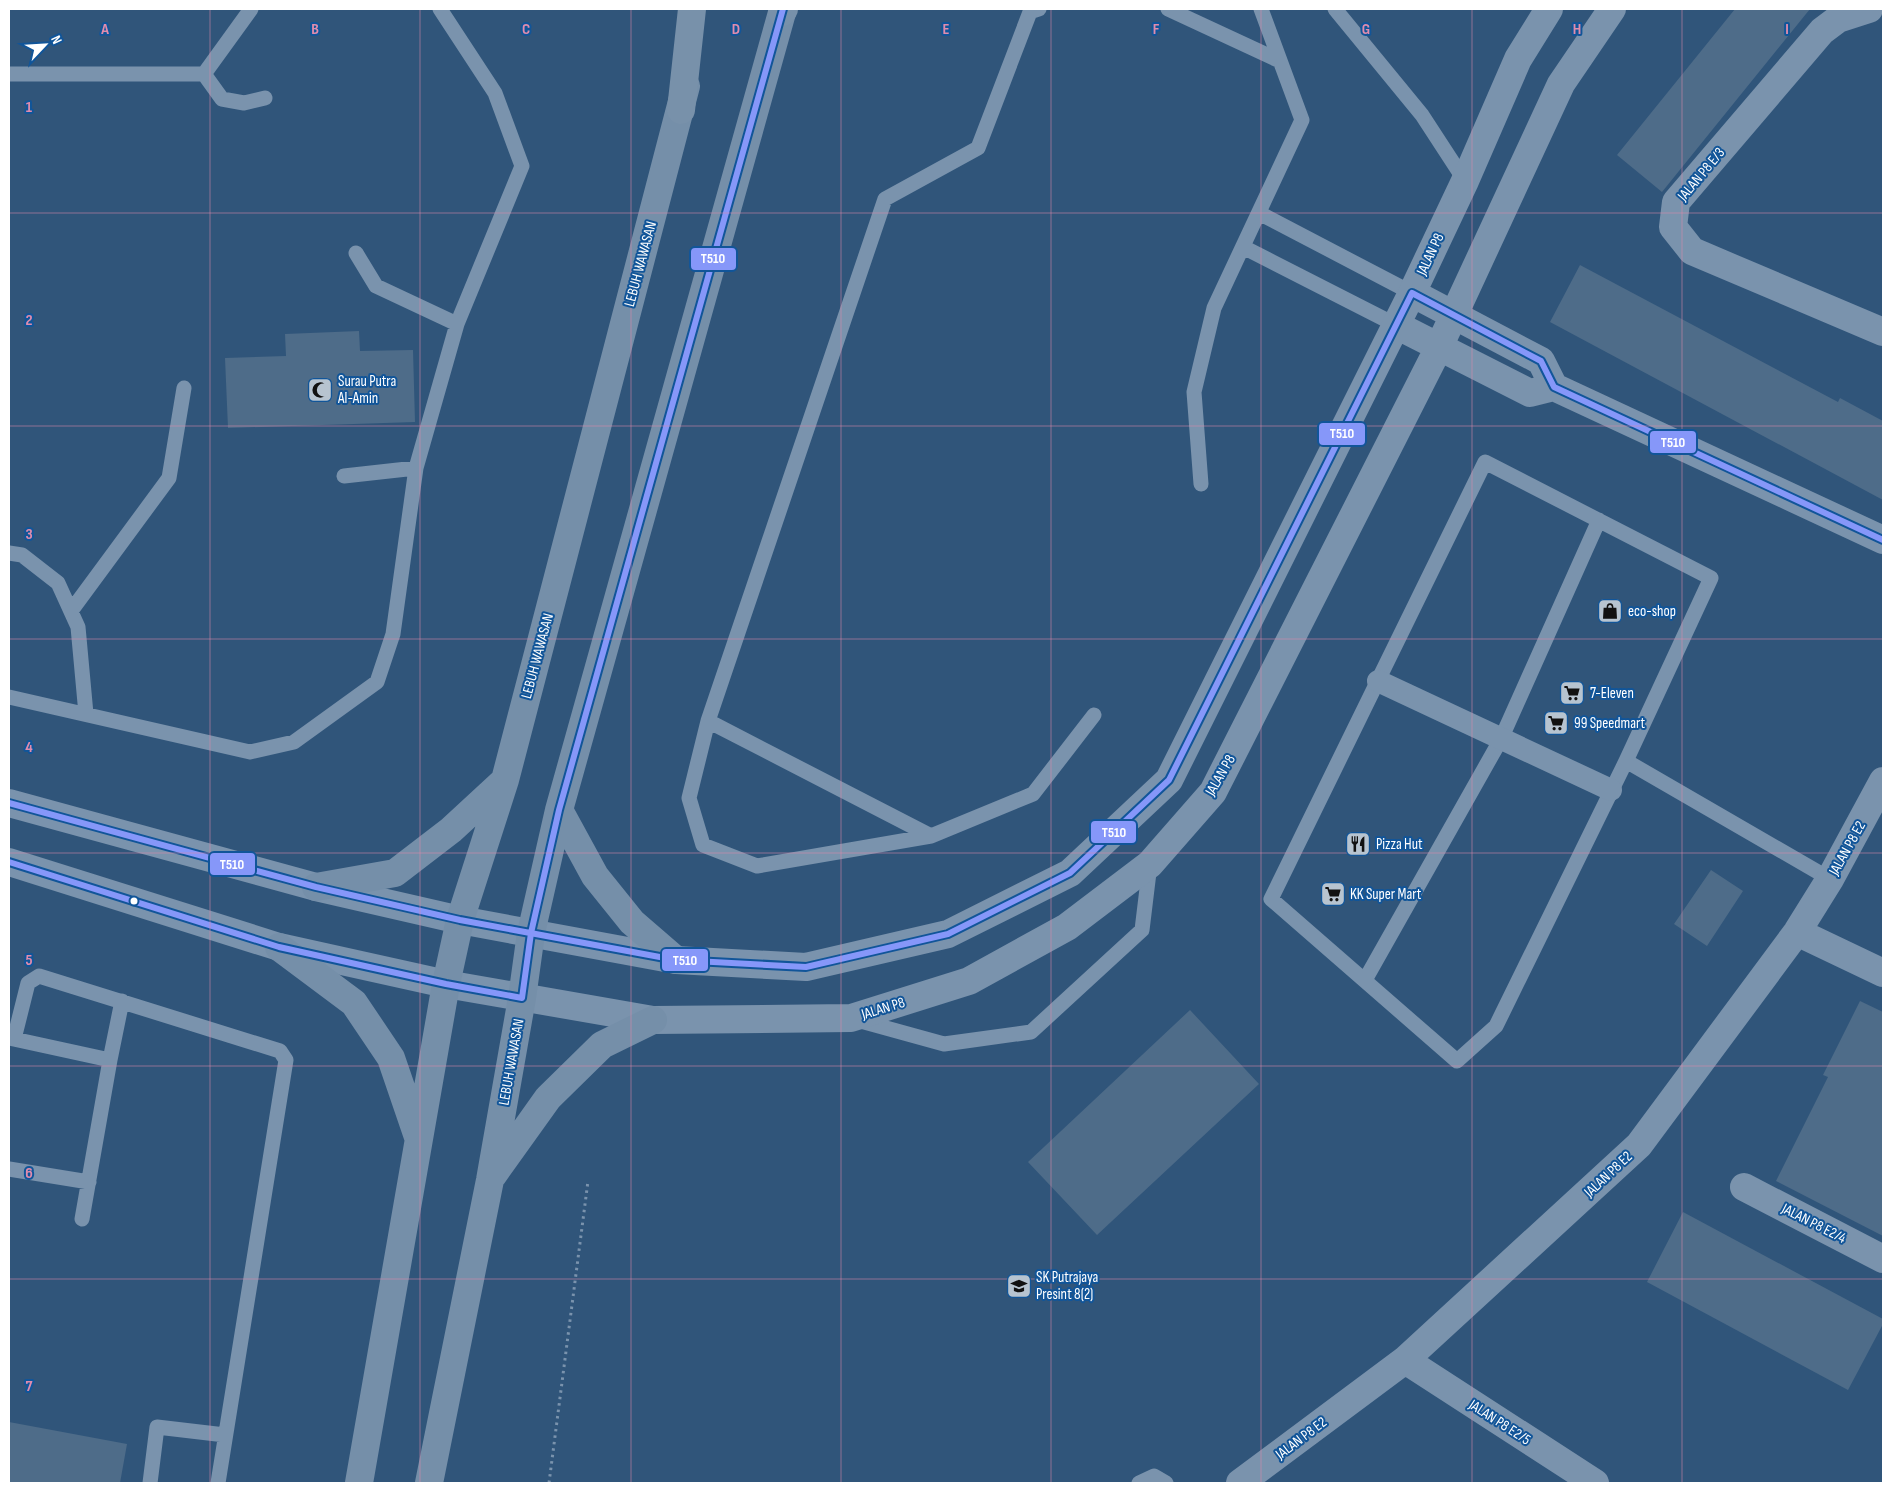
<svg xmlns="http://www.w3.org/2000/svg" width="1892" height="1492" font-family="'Sofia Sans Condensed',sans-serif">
<rect width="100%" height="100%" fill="#30557a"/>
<path fill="#4e6c89" d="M 1735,9 L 1810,9 L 1662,192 L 1617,155 Z
M 1580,265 L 1838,402 L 1840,398 L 1883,421 L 1883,500 L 1550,322 Z
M 359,331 L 360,351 L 413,350 L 415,422 L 228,428 L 225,358 L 286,356 L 285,334 Z
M 1711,870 L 1743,891 L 1707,946 L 1674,924 Z
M 1860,1001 L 1883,1012 L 1883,1236 L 1776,1181 L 1828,1077 L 1823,1075 Z
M 1190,1010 L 1259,1084 L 1097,1235 L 1028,1162 Z
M 1683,1212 L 1883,1319 L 1883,1324 L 1848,1390 L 1647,1282 Z
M 9,1422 L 127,1444 L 120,1483 L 9,1483 Z"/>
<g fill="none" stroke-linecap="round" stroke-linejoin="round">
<path stroke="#7a93ad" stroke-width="3" stroke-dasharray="2.5 4" stroke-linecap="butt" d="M 549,1483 L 588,1181"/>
<path stroke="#7a93ad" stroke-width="15" d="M 1039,9 L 1030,12 L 978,148 L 885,199 L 708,721 L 689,798 L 703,845 L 757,866 L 931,836 L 1033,794 L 1094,715
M 1168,9 L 1280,61
M 1335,9 L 1422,115 L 1465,181
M 9,74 L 204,74 L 251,9
M 204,74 L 222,99 L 244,103 L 265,98
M 1259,213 L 1412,293
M 1243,247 L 1396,325
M 356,253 L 376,286 L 457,324
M 1485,462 L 1711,578 L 1626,761 L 1496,1026 L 1457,1061 L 1271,899 Z
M 344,476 L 416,468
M 1201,484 L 1194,392 L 1214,308 L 1302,120 L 1261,9
M 9,553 L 22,555 L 58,583 L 78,627 L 86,714
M 71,611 L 169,478 L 184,388
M 9,697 L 250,752 L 294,742 L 377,682 L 393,634 L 416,468 L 457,324 L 522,166 L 495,93 L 440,9
M 708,721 L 931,836
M 1626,761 L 1830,879
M 1365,980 L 1501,739 L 1599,520
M 857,1020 L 944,1044 L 1031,1032 L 1142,930 L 1150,864
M 9,1038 L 110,1060
M 14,1039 L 28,983 L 39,976 L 280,1051 L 286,1060 L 218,1483
M 9,1169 L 89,1182
M 82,1219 L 110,1060 L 122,1001
M 150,1483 L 157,1427 L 225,1435
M 1139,1483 L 1154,1476 L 1166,1483"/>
<path stroke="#7a93ad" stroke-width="22" d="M 1378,681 L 1611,790"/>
<path stroke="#7a93ad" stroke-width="28" d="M 1869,9 L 1838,19 L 1822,31 L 1676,202 L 1673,227 L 1692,251 L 1883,332
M 1797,932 L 1883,973
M 1744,1187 L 1883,1259
M 1405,1360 L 1595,1483
M 1240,1483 L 1405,1360 L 1639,1145 L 1797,932 L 1830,879 L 1883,781"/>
<path stroke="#7a93ad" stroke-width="28" d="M 1412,293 L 1541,361 L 1554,387
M 1396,325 L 1530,393 L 1554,387
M 1554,387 L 1883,540
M 9,803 L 316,887 L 460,920 L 676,960 L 806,967 L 948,934 L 1070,873 L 1169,780 L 1412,293 L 1465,181 L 1518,59 L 1549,9
M 9,862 L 279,947 L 446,984 L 653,1020 L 851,1018 L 969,981 L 1067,927 L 1150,864 L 1213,792 L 1439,347 L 1561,84 L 1612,9"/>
<path stroke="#758fa9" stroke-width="28" d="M 559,810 L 595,876 L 632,922 L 676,960
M 316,887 L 395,873 L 451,830 L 503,782
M 279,947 L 354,1003 L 391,1058 L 418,1137
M 493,1175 L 548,1098 L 602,1045 L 653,1020
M 359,1483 L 446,984 L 460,920 L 505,780 L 686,86
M 429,1483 L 490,1180 L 522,998 L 531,933 L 559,810 L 783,9"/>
<path stroke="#7891aa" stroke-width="28" d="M 782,12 L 784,9
M 681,110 L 692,9"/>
<defs>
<path id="bus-1" d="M 9,803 L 316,887 L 460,920 L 676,960 L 806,967 L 948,934 L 1070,873 L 1169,780 L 1412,293 L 1541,361 L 1554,387 L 1883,540
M 9,862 L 279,947 L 446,984 L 522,998 L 531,933 L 559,810 L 783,9"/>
</defs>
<use href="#bus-1" stroke="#159" stroke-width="10"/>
<use href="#bus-1" stroke="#8697f9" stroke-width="6"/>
</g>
<path fill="none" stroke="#e08cad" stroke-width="1" stroke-opacity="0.55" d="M 210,9 L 210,1483M 420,9 L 420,1483M 631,9 L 631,1483M 841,9 L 841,1483M 1051,9 L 1051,1483M 1261,9 L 1261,1483M 1472,9 L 1472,1483M 1682,9 L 1682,1483M 9,213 L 1883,213M 9,426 L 1883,426M 9,639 L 1883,639M 9,853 L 1883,853M 9,1066 L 1883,1066M 9,1279 L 1883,1279"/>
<defs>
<symbol id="mosque-square" viewBox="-11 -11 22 22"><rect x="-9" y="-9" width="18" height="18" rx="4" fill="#b7c4d0" stroke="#159"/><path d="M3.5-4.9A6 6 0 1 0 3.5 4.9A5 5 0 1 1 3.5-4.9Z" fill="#111"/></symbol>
<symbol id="shop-square" viewBox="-11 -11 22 22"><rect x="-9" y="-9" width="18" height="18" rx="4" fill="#b7c4d0" stroke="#159"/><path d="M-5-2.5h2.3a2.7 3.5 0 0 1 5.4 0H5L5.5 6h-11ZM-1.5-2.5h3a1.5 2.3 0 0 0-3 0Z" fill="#111"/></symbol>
<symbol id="supermarket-square" viewBox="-11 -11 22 22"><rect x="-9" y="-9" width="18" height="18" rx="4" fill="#b7c4d0" stroke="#159"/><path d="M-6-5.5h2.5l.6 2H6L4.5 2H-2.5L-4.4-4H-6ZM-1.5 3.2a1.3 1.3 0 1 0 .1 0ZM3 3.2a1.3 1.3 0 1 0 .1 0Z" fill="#111"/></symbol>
<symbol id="restaurant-square" viewBox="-11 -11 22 22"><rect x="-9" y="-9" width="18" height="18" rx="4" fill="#b7c4d0" stroke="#159"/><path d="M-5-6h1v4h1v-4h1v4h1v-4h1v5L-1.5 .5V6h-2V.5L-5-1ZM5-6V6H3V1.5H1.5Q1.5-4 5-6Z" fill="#111"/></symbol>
<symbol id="school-square" viewBox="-11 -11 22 22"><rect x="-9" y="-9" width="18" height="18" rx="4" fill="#b7c4d0" stroke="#159"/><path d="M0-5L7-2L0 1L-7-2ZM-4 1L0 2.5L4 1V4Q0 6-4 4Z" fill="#111"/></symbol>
</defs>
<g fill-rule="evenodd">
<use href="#mosque-square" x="306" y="376" width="28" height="28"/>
<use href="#shop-square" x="1596" y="597" width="28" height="28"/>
<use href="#supermarket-square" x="1558" y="679" width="28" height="28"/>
<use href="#supermarket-square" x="1542" y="709" width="28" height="28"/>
<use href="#restaurant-square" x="1344" y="830" width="28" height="28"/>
<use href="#supermarket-square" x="1319" y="880" width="28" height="28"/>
<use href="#school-square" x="1005" y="1272" width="28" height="28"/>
</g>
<circle fill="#fff" stroke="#159" stroke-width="2" cx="134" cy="901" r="4.5"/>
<g text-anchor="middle" stroke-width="4" stroke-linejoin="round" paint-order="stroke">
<g font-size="15" fill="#fff" stroke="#159">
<text transform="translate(1701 174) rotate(-50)" y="5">JALAN P8 E/3</text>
<text transform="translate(1430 254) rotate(-65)" y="5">JALAN P8</text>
<text transform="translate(640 264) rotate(-75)" y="5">LEBUH WAWASAN</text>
<text transform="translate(537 656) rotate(-75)" y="5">LEBUH WAWASAN</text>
<text transform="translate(1220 775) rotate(-60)" y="5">JALAN P8</text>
<text transform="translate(1847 848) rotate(-61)" y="5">JALAN P8 E2</text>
<text transform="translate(883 1008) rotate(-17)" y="5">JALAN P8</text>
<text transform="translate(511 1062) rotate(-80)" y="5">LEBUH WAWASAN</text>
<text transform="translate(1608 1174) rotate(-43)" y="5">JALAN P8 E2</text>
<text transform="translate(1814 1223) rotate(27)" y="5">JALAN P8 E2/4</text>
<text transform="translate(1500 1422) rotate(33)" y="5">JALAN P8 E2/5</text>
<text transform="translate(1301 1438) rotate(-37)" y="5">JALAN P8 E2</text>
</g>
<g font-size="15" fill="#fff" stroke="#159" text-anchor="start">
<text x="338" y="386">Surau Putra<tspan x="338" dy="17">Al-Amin</tspan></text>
<text x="1628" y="616">eco-shop</text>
<text x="1590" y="698">7-Eleven</text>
<text x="1574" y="728">99 Speedmart</text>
<text x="1376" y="849">Pizza Hut</text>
<text x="1350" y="899">KK Super Mart</text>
<text x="1036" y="1282">SK Putrajaya<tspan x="1036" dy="17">Presint 8(2)</tspan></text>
</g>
</g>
<g font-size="16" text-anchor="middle" font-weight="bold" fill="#e08cad" stroke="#159" stroke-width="4" stroke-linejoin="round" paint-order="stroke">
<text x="105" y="34">A</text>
<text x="315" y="34">B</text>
<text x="526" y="34">C</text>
<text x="736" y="34">D</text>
<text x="946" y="34">E</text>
<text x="1156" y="34">F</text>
<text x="1366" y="34">G</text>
<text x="1577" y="34">H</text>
<text x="1787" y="34">I</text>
<text x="29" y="112">1</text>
<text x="29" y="325">2</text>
<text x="29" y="539">3</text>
<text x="29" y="752">4</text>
<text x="29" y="965">5</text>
<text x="29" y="1178">6</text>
<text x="29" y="1391">7</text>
</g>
<g stroke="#159" stroke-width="2">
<rect x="690" y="247" width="47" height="24" rx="5" fill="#8697f9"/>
<rect x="1318" y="422" width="48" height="24" rx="5" fill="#8697f9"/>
<rect x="1649" y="430" width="48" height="24" rx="5" fill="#8697f9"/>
<rect x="1090" y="820" width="47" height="24" rx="5" fill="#8697f9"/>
<rect x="209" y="852" width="47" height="24" rx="5" fill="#8697f9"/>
<rect x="661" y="948" width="48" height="24" rx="5" fill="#8697f9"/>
</g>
<g font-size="14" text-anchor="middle" font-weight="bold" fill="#fff">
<text x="713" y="263">T510</text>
<text x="1342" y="438">T510</text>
<text x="1673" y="447">T510</text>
<text x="1114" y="837">T510</text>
<text x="232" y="869">T510</text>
<text x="685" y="965">T510</text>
</g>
<rect width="1892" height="1492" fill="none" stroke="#ffffff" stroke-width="20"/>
<g transform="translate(45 45) rotate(65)" stroke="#115599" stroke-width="4" paint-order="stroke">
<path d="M0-4L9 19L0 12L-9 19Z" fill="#ffffff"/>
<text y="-8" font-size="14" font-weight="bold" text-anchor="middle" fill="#ffffff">N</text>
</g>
</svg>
